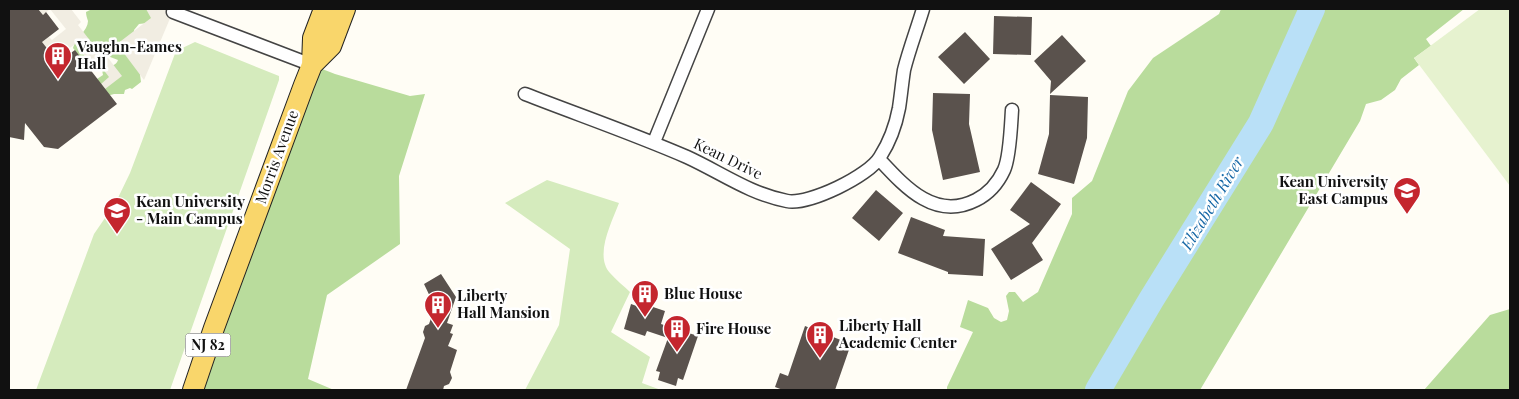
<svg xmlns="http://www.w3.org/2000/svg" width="1519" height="399" font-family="'Playfair Display',serif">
<rect width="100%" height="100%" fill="#fffdf5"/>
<path fill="#d5ebbd" d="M 195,42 L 279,76 L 279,80 L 170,390 L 36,390 L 94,234 L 116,202 L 130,173 L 176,51 Z
M 547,180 L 619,203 C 612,222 594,255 610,273 C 616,280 624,286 630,292 L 611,332 L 650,357 L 642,383 L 661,390 L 525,390 L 559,325 L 570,249 L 505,203 Z"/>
<path fill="#b9dc9c" d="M 97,9 L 154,9 L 156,22 L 139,24 L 134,30 L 141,82 L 132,89 L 130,88 L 125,90 L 124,94 L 114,94 L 107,96 L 97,79 L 103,75 L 102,70 L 105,66 C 111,66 116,66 118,60 L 105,55 L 101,57 L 82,59 L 73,48 C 75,38 88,31 88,21 C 87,18 86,15 86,12 L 90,10 Z
M 1221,9 L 1464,9 L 1426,39 L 1431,46 L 1414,58 L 1419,65 L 1401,79 L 1395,90 L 1381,100 L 1366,104 L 1360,121 L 1200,390 L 947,390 L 947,387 L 973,332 L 960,327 L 968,300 L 988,308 L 994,318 L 1001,322 L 1007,320 L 1009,311 L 1006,296 L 1009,292 L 1015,292 L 1023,302 L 1038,292 L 1072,214 L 1072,198 L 1092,181 L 1128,91 L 1153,58 L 1219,14 Z
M 312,65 L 335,74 L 410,96 L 425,94 L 399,176 L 400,244 L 327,295 L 308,379 L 334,390 L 193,390 Z
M 1510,309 L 1510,390 L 1424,390 L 1490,315 Z"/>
<path fill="#e6f2cf" d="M 1480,9 L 1510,9 L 1510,186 L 1414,58 Z"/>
<path fill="#f1ede2" d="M 38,9 L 71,9 L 81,22 L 78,25 L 102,56 L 105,54 L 122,76 L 105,89 L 101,84 L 109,77 L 99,64 L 94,68 L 75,44 L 62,54 L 64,58 L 58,63 L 42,42 L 49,37 L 52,40 L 66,29 L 50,9 L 43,15 Z
M 146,9 L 174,9 L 144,80 L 117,44 L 151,18 Z"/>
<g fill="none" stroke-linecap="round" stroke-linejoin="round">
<path stroke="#b9e0f7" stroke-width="26" d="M 1098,390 L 1151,300 L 1261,123 L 1312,9"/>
</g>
<path fill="#5a524d" d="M 9,9 L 38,9 L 43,15 L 46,12 L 59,29 L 42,42 L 58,62 L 75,50 L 117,104 L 58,149 L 44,147 L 25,123 L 24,140 L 9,137 Z
M 994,16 L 1032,17 L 1031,55 L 993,54 Z
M 965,32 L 990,59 L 964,84 L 938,57 Z
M 1062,35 L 1086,61 L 1050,94 L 1051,81 L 1034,61 Z
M 933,93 L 970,94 L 969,124 L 980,172 L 943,180 L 932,130 Z
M 1050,95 L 1088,97 L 1087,138 L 1074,184 L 1038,174 L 1049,134 Z
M 1031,182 L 1061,204 L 1032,243 L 1043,260 L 1011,280 L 991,249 L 1030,224 L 1010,210 Z
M 876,190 L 903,213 L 879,241 L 852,218 Z
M 911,217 L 945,230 L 943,236 L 985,239 L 983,276 L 948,274 L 948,272 L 898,253 Z
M 441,274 L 456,297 L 447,323 L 453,325 L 450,333 L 453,334 L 448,346 L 457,350 L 450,372 L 452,378 L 449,384 L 444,386 L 443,390 L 406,390 L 425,338 L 423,332 L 425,326 L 429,324 L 435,307 L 424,284 Z
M 631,304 L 648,310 L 650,306 L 665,311 L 661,324 L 698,336 L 683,380 L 678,378 L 676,386 L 658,380 L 660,372 L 656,371 L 668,338 L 647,331 L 645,336 L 624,329 Z
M 805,326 L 851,344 L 835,390 L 783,390 L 775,387 L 780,373 L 788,376 Z"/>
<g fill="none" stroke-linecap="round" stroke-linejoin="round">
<defs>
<path id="street" d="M 173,12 L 312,65
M 525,94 C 579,115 634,134 687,157 C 720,172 750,194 787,201 C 809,205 869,176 880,157 C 889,143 896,124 899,108 C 901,95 902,83 904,70 C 909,50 917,29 923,9
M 654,142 L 708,9
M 879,159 C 905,187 935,221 976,200 C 988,194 998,183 1004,170 C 1010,157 1011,125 1012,110"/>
<path id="primary" d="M 312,65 L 313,38 L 324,9
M 193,390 L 214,328 L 304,85 L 312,65 L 331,46 L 345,9"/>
</defs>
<use href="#street" stroke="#444" stroke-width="15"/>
<use href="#primary" stroke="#222" stroke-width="22"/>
<use href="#street" stroke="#fff" stroke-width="12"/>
<use href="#primary" stroke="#f9d66b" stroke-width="20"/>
</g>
<defs>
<symbol id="building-pin" viewBox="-11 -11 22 30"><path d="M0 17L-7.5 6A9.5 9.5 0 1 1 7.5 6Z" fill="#c4262e" stroke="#fff"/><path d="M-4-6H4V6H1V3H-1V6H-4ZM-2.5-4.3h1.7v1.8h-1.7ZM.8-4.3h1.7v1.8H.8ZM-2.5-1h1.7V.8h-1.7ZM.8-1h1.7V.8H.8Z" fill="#fff"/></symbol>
<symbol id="university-pin" viewBox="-11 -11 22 30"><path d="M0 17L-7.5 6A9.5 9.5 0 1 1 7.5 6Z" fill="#c4262e" stroke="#fff"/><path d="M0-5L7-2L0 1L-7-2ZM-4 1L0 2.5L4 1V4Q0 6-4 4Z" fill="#fff"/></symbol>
</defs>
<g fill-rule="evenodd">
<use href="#building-pin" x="42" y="40" width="32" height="43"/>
<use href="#university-pin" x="1391" y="175" width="32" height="43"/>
<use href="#university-pin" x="101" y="195" width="32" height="43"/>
<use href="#building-pin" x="629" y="278" width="32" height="43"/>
<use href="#building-pin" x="422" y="289" width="32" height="43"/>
<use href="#building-pin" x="661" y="313" width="32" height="43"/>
<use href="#building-pin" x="804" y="319" width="32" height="43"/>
</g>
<g text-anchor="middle" stroke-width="5" stroke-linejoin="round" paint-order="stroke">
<rect fill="#fff" stroke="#585858" stroke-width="1" x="185.5" y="333.5" width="45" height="23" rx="4"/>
<g font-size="14" font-weight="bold" fill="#111">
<text x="208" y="350">NJ 82</text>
</g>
<g font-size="15" font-weight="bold" fill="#111" stroke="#fff" text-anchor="start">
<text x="77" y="52">Vaughn-Eames<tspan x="77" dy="17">Hall</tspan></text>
<text x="1388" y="187" text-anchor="end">Kean University<tspan x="1388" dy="17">East Campus</tspan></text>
<text x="136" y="207">Kean University<tspan x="136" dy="17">- Main Campus</tspan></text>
<text x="664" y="299">Blue House</text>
<text x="457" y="301">Liberty<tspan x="457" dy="17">Hall Mansion</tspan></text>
<text x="839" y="331">Liberty Hall<tspan x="839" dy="17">Academic Center</tspan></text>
<text x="696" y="334">Fire House</text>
</g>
<g font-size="15" fill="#111" stroke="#fff">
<text transform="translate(277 157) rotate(-70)" y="5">Morris Avenue</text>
<text transform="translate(728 159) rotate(26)" y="5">Kean Drive</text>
</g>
<g font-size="16" font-style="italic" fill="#1768a6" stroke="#fff">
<text transform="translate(1212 203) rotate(-59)" y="6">Elizabeth River</text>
</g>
</g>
<rect width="1519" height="399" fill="none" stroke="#111111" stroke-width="20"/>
</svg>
